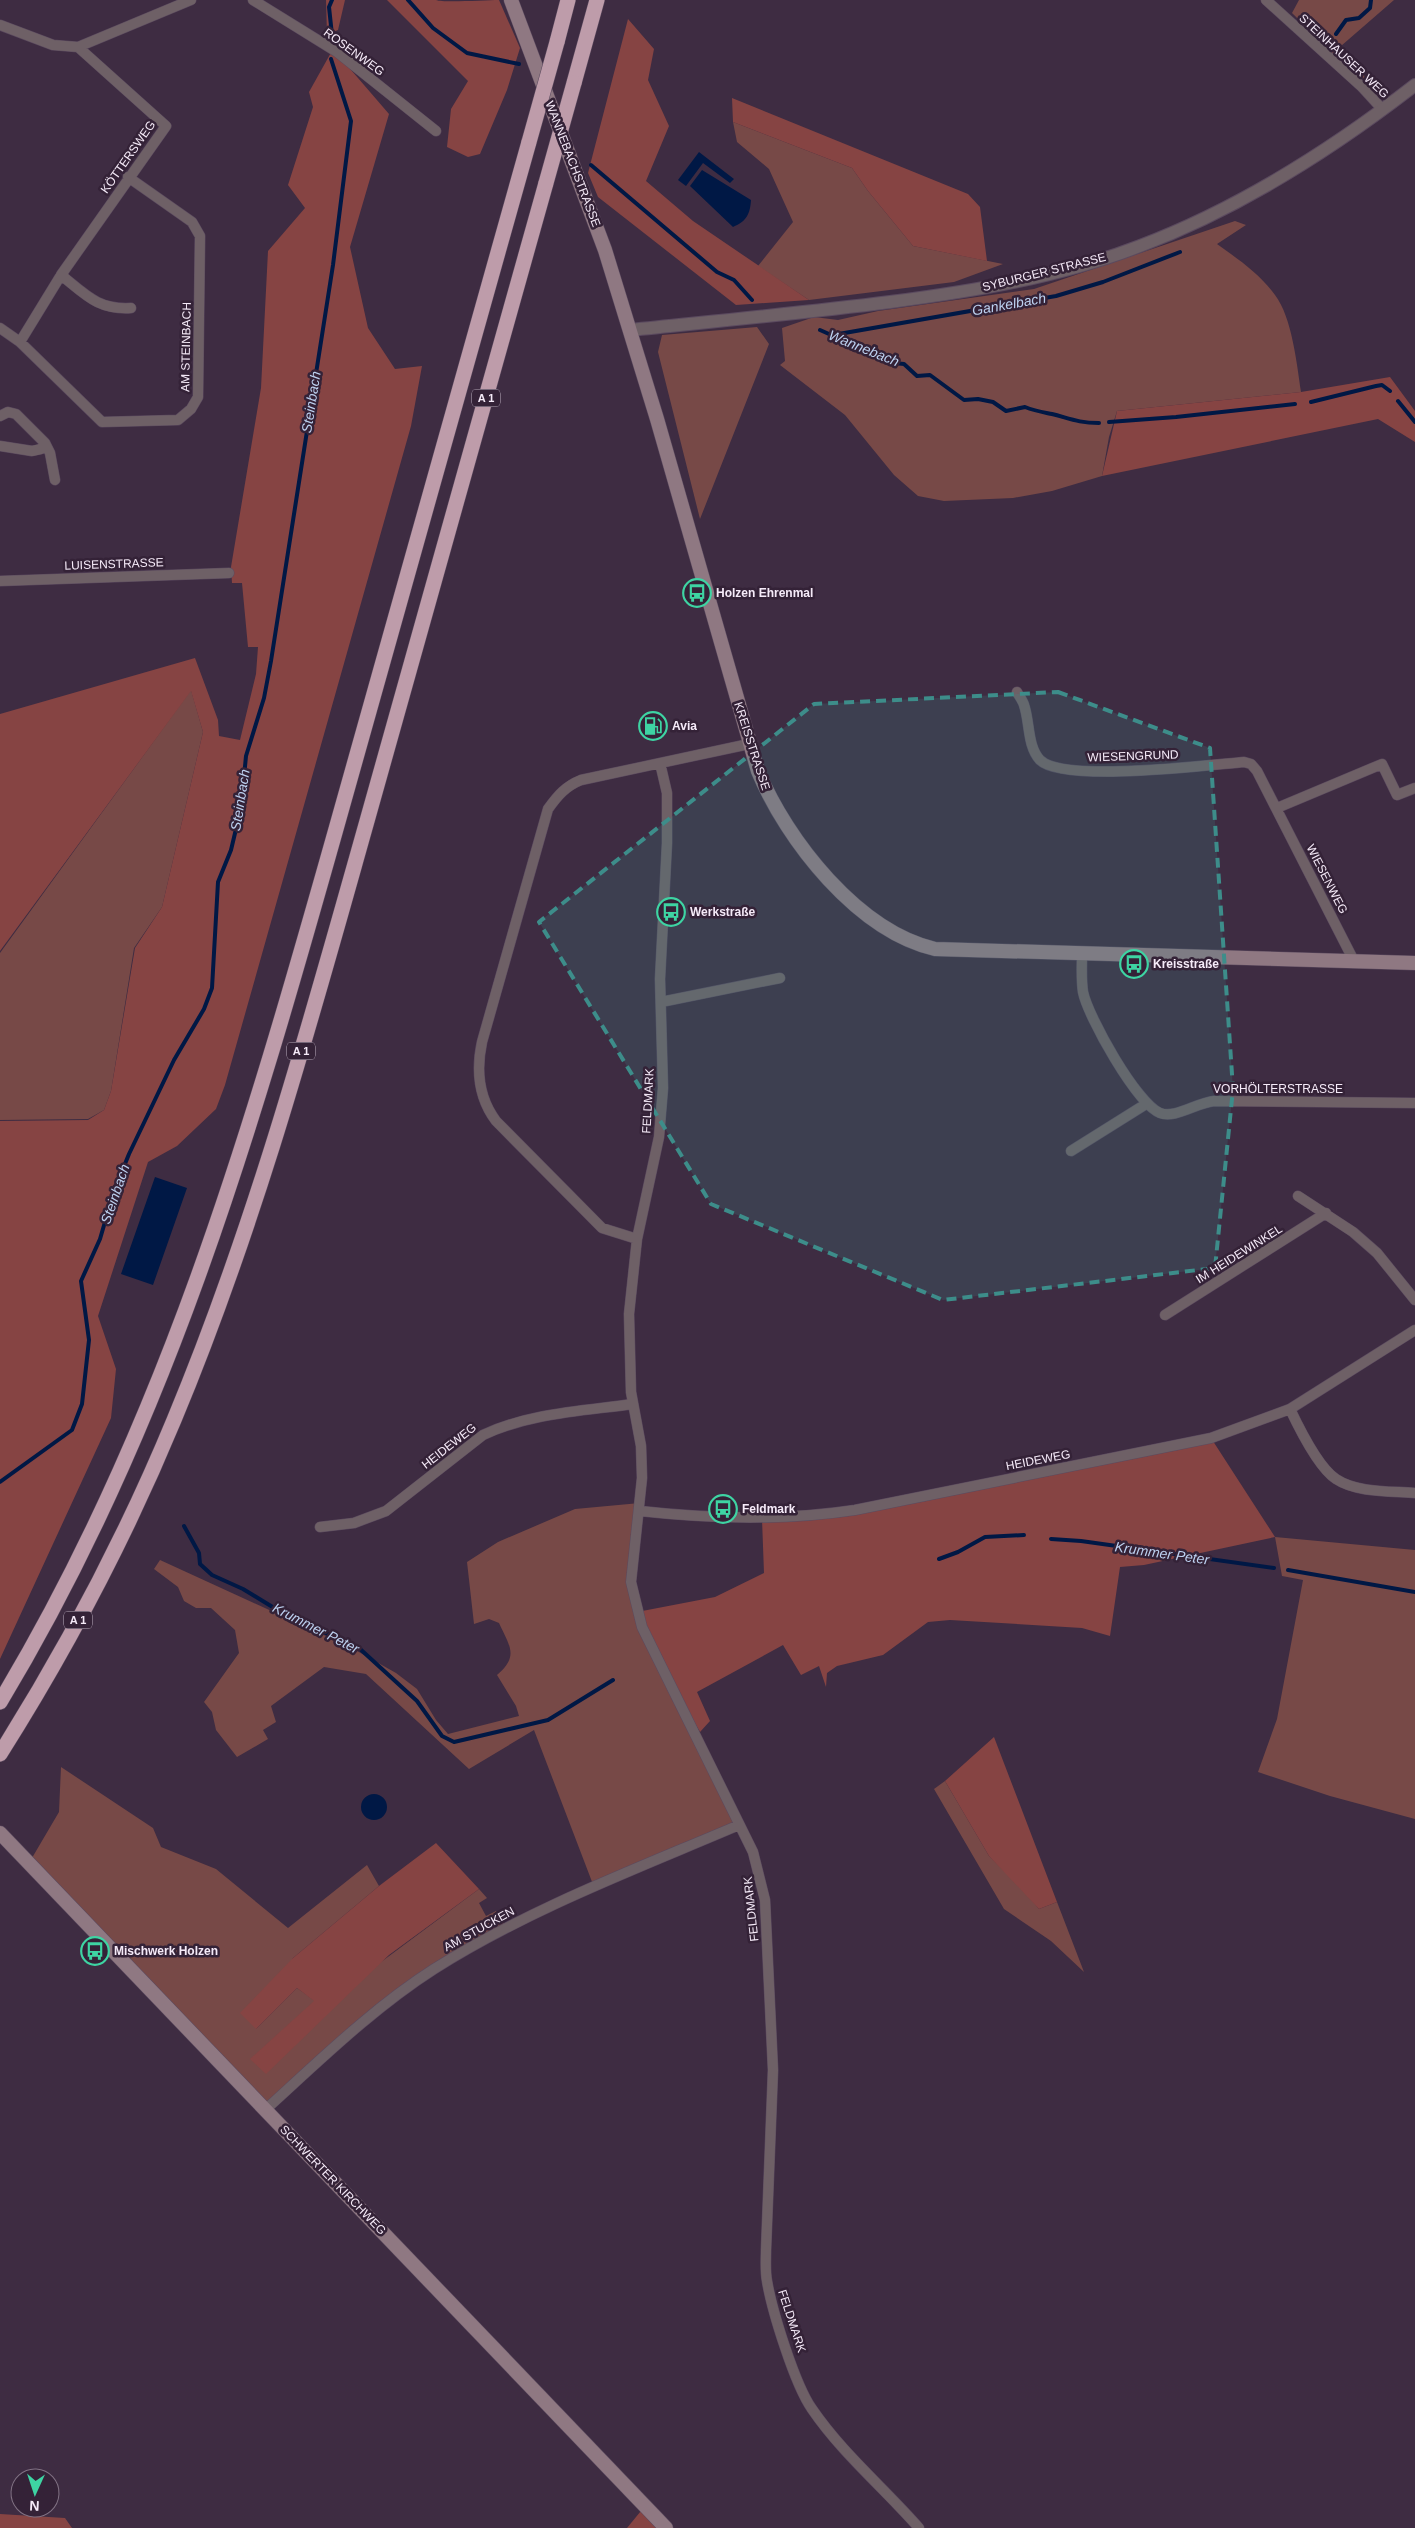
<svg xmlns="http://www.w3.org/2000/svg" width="1415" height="2528" font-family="Arial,sans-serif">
<rect width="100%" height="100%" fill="#3e2c42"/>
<path fill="#774947" d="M 1299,0 L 1394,0 L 1341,46 L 1367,80 L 1347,67 L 1292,13 Z
M 733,122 L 852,168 L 868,191 L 913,246 L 1003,264 L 954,282 L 809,300 L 758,266 L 793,222 L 769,169 L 737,142 Z
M 1235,221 L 1246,225 L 1217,244 C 1238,259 1260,274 1275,295 C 1292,317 1297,365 1301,392 L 1117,411 L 1109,437 L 1102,476 L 1052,491 L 1013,498 L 944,501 L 918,496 L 894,475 L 845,415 L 780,365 L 785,361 L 782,328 L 814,317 L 838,320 L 878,311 L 1034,289 Z
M 757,327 L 769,344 L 700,519 L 658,352 L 662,335 Z
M 191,690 L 203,732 L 162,907 L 134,948 L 111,1091 L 104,1110 L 88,1119 L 0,1120 L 0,953 Z
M 640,1503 L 634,1598 L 739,1825 L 594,1887 L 534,1730 L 469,1769 L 366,1674 L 324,1667 L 271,1706 L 276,1722 L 263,1730 L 268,1739 L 237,1757 L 216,1730 L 212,1712 L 204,1702 L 239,1653 L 235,1630 L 211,1608 L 196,1608 L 184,1601 L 178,1587 L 154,1569 L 160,1560 L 350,1647 L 396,1673 L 417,1689 L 436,1720 L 448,1734 L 519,1716 L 516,1706 L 497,1675 C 519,1656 510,1647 499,1623 L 489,1619 L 474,1624 L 467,1562 L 498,1542 L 575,1509 Z
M 1275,1537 L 1415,1550 L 1415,1819 L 1330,1796 L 1258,1772 L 1277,1719 L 1303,1580 L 1282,1576 Z
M 61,1767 L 153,1828 L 161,1847 L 216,1869 L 288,1928 L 367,1865 L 379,1886 L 293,1958 L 256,2029 L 297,1988 L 315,2001 L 251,2059 L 479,1889 L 487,1898 L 479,1903 L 486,1916 L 496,1911 L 507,1927 L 432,1971 L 265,2110 L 29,1863 L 59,1812 Z
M 945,1781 L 989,1856 L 1019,1885 L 1039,1909 L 1057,1902 L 1084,1972 L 1051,1941 L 1004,1909 L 934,1789 Z"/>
<path fill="#864443" d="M 326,0 L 345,0 L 338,30 L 327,34 Z
M 387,0 L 436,0 C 443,3 486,0 499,0 L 520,48 L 507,90 L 480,154 L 468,157 L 447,147 L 451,109 L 468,81 Z
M 628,19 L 654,49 L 648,80 L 669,126 L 646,181 L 693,221 L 809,300 L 736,305 L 598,197 L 588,173 Z
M 333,49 L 389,114 L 350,247 L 368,328 L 395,369 L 422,366 L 411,426 L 225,1085 L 216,1109 L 177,1146 L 148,1162 L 98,1316 L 116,1369 L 111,1418 L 0,1659 L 0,1121 L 88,1120 L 104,1110 L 111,1091 L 135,948 L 162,907 L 203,732 L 191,691 L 0,951 L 0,714 L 195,658 L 218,720 L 219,736 L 240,740 L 256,674 L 258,647 L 248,647 L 242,583 L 232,583 L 231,567 L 261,388 L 268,251 L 305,208 L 288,185 L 313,107 L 309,92 Z
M 732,98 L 968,194 L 980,207 L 987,261 L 913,246 L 868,191 L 852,168 L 733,122 Z
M 1390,377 L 1415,411 L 1415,442 L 1378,419 L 1102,476 L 1117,411 L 1301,392 Z
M 1211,1438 L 1275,1537 L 1144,1565 L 1120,1567 L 1110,1636 L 1082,1628 L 950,1620 L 928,1622 L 883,1655 L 837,1666 L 827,1673 L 826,1687 L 819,1666 L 801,1675 L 783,1645 L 697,1692 L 710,1721 L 700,1732 L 660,1664 L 637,1612 L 715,1597 L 764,1573 L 762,1519 L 811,1517 Z
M 994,1737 L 1057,1902 L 1039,1909 L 989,1856 L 945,1781 Z
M 436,1843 L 479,1889 L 389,1955 L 266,2074 L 250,2059 L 314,2001 L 297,1988 L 256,2029 L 240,2013 L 293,1958 L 379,1886 Z
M 645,2506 L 666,2528 L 627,2528 Z
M 0,2514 L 65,2518 L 72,2528 L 0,2528 Z"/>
<path fill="#001845" d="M 699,152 L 734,179 L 730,183 L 703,163 L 686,186 L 678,180 Z
M 702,170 L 751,200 C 750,214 747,221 733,227 L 690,186 Z
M 155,1177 L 187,1188 L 153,1285 L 121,1274 Z
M361 1807a13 13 0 1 1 26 0a13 13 0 1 1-26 0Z"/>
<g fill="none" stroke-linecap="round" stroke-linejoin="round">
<path stroke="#001845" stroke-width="4" d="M 332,0 L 329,7 L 332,35
M 408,0 L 433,28 L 467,53 L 519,64
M 1336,34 L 1346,20 L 1359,18 L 1370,8 L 1371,0
M 591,165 L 717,272 L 734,280 L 752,300
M 820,330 L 894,363 L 904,364 L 917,376 L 930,375 L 964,400 L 978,399 L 993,402 L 1006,411 L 1025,407 C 1035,411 1042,412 1052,414 C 1071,419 1079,423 1099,423
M 833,335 L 1056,296 L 1103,282 L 1180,252
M 1398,401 L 1415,422
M 1311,402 L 1376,386 L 1382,385 L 1390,391
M 1109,422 L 1176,417 L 1295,404
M 0,1482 L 72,1430 L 82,1404 L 89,1340 L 81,1281 L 100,1239 L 114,1191 L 129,1154 L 174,1060 L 204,1009 L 212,988 L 218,882 L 231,850 L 241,808 L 246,756 L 264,698 L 271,661 L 333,265 L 351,121 L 331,59
M 184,1526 L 199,1553 L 200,1564 L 212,1575 L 243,1589 L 284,1614 L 359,1648 L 417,1701 L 442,1736 L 454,1742 L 548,1720 L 613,1680
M 1051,1539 L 1081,1541 L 1274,1568
M 939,1559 L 958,1552 L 985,1537 L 1024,1535
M 1288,1570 L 1415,1592"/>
<defs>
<path id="minor" d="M 253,0 L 337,52 L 436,131
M 1266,0 L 1362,87 L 1383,110
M 0,25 L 53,45 L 78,47 L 191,0
M 61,275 C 86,295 98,310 131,308
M 0,328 L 20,342 L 102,422 L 178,420 L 191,409 L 198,397 L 200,236 L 192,222 L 128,177
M 20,342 L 61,275 L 166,126 L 78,47
M 0,416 L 8,412 L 16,414 L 45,443 L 41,449 L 32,451 L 0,446
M 45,443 L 50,453 L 55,480
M 0,581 L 229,573
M 1017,692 C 1019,696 1023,701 1024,705 C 1030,722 1027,746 1040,760 C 1063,783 1208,765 1244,762 L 1251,764 L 1257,771 L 1354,961
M 660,763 L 667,793 L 667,843 L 660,979 L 663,1088 L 659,1137 L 637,1239 L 629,1314 L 631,1392 L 641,1446 L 642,1478 L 631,1582 L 642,1627 L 753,1852 L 765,1900 L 773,2070 L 766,2250 C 766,2260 765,2271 767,2281 C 772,2311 795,2385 812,2409 C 842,2453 884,2488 919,2528
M 1277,808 L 1382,764 L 1397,795 L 1415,788
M 1082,953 C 1082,966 1081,979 1083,992 C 1088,1017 1137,1104 1160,1113 C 1175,1119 1196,1103 1214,1101 L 1415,1103
M 661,1002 L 780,978
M 1071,1151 L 1146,1104
M 1298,1196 L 1353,1232 L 1377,1253 L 1415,1300
M 637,1239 L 602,1228 L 496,1121 C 478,1097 476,1070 482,1042 L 548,809 C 558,795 566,786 581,780 L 749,744
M 1165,1315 L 1326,1213
M 1290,1409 C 1299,1428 1319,1468 1336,1479 C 1357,1493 1391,1491 1415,1493
M 640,1511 C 712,1519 783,1521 855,1510 L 1211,1438 L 1290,1409 L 1415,1330
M 320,1527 L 354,1523 L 386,1511 L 483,1435 C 530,1413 583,1411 633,1404
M 265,2110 C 319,2061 373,2008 434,1969 C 529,1909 636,1869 739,1825"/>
<path id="tertiary" d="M 630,330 C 717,321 803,313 890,302 C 974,291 1060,277 1140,246 C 1240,208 1330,151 1415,85"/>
<path id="secondary" d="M 511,0 L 605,250 L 657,419 L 758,771 C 787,841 858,931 935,949 L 1415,963
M 0,1833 L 666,2528"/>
<path id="motorway" d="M 557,42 L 568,0
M 574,83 L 597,0
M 0,1702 C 165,1429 250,1134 336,829 C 401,600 465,371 529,142
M 0,1754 C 67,1648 126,1536 174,1420 C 255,1226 310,1023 367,821 C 426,609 486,396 546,183"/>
</defs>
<use href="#minor" stroke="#5b4a5f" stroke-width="11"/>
<use href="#tertiary" stroke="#5b4a5f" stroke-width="14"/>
<use href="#secondary" stroke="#5b4a5f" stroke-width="15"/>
<use href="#motorway" stroke="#5b4a5f" stroke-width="16"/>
<use href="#minor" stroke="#6e6066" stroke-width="10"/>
<use href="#tertiary" stroke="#6e6066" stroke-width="12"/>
<use href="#secondary" stroke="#8f7882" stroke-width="14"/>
<use href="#motorway" stroke="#be9caa" stroke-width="15"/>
<defs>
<path id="motorway-bridge" d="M 529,142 L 557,42
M 546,183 L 574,83"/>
</defs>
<use href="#motorway-bridge" stroke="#5b4a5f" stroke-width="16" stroke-linecap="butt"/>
<use href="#motorway-bridge" stroke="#be9caa" stroke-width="15"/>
</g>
<path fill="#3d8d8a" fill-opacity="0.2" stroke="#3d8d8a" stroke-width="4" stroke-dasharray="10 6" stroke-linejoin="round" d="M 1058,692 L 1210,748 L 1233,1089 L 1215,1268 L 943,1300 L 711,1204 L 539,922 L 814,704 Z"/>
<defs>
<symbol id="bus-ring" viewBox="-11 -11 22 22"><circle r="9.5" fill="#342237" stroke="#3ed4a3" stroke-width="1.5"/><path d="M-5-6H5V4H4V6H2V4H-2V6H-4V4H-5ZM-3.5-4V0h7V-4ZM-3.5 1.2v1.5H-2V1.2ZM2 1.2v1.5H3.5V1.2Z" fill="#3ed4a3"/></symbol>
<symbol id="fuel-ring" viewBox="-11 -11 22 22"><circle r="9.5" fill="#342237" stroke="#3ed4a3" stroke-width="1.5"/><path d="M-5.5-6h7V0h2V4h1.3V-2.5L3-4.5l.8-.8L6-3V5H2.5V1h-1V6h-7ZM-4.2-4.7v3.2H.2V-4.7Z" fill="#3ed4a3"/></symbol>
</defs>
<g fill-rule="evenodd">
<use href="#bus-ring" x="681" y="577" width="32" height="32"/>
<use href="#fuel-ring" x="637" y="710" width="32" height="32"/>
<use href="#bus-ring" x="655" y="896" width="32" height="32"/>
<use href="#bus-ring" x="1118" y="948" width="32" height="32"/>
<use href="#bus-ring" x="707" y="1493" width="32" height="32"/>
<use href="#bus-ring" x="79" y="1935" width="32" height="32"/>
</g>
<g text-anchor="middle" stroke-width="5" stroke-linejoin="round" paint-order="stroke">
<g fill="#342237" stroke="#bbaebe" stroke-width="1">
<rect x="472" y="389.5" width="28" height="17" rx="4"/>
<rect x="287" y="1042.5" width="28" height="17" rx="4"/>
<rect x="64" y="1611.5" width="28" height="17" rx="4"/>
</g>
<g font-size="11" font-weight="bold" fill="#f5eaf8">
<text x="486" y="402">A 1</text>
<text x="301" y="1055">A 1</text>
<text x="78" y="1624">A 1</text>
</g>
<g font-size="12" fill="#f5eaf8" stroke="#342237">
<text transform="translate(354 52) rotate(36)" y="4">ROSENWEG</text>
<text transform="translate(1344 56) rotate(43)" y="4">STEINHAUSER WEG</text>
<text transform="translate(128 157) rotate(-55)" y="4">KÖTTERSWEG</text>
<text transform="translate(573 164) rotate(69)" y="4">WANNEBACHSTRASSE</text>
<text transform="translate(1044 272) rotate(-14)" y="4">SYBURGER STRASSE</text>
<text transform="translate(186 347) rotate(-89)" y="4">AM STEINBACH</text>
<text transform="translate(114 564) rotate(-2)" y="4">LUISENSTRASSE</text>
<text transform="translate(752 746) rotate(72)" y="4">KREISSTRASSE</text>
<text transform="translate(1133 756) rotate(-2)" y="4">WIESENGRUND</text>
<text transform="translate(1327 879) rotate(63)" y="4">WIESENWEG</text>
<text x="1278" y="1093">VORHÖLTERSTRASSE</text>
<text transform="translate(648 1101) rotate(-87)" y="4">FELDMARK</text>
<text transform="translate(1239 1254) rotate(-32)" y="4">IM HEIDEWINKEL</text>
<text transform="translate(449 1446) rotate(-38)" y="4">HEIDEWEG</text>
<text transform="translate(1038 1460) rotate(-11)" y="4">HEIDEWEG</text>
<text transform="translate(751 1909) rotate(-96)" y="4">FELDMARK</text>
<text transform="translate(479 1929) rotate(-29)" y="4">AM STUCKEN</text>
<text transform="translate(333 2180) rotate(46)" y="4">SCHWERTER KIRCHWEG</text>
<text transform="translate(792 2321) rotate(72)" y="4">FELDMARK</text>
</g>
<g font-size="12" font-weight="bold" fill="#f5eaf8" stroke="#342237" text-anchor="start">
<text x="716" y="597">Holzen Ehrenmal</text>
<text x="672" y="730">Avia</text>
<text x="690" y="916">Werkstraße</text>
<text x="1153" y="968">Kreisstraße</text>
<text x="742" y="1513">Feldmark</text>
<text x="114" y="1955">Mischwerk Holzen</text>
</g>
<g font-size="14" font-style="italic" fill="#bdd1f0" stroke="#342237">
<text transform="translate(1009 304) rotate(-10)" y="5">Gankelbach</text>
<text transform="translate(864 348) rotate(22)" y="5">Wannebach</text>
<text transform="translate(311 402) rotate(-81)" y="5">Steinbach</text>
<text transform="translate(240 800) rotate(-81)" y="5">Steinbach</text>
<text transform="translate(115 1194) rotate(-71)" y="5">Steinbach</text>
<text transform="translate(1162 1553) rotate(8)" y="5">Krummer Peter</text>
<text transform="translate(316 1628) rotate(27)" y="5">Krummer Peter</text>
</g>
</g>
<g transform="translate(35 2493) rotate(183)"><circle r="24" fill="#342237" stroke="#817284"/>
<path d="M0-4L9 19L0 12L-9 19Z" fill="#3ed4a3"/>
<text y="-8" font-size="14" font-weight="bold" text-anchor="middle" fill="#f5eaf8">N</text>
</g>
</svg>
